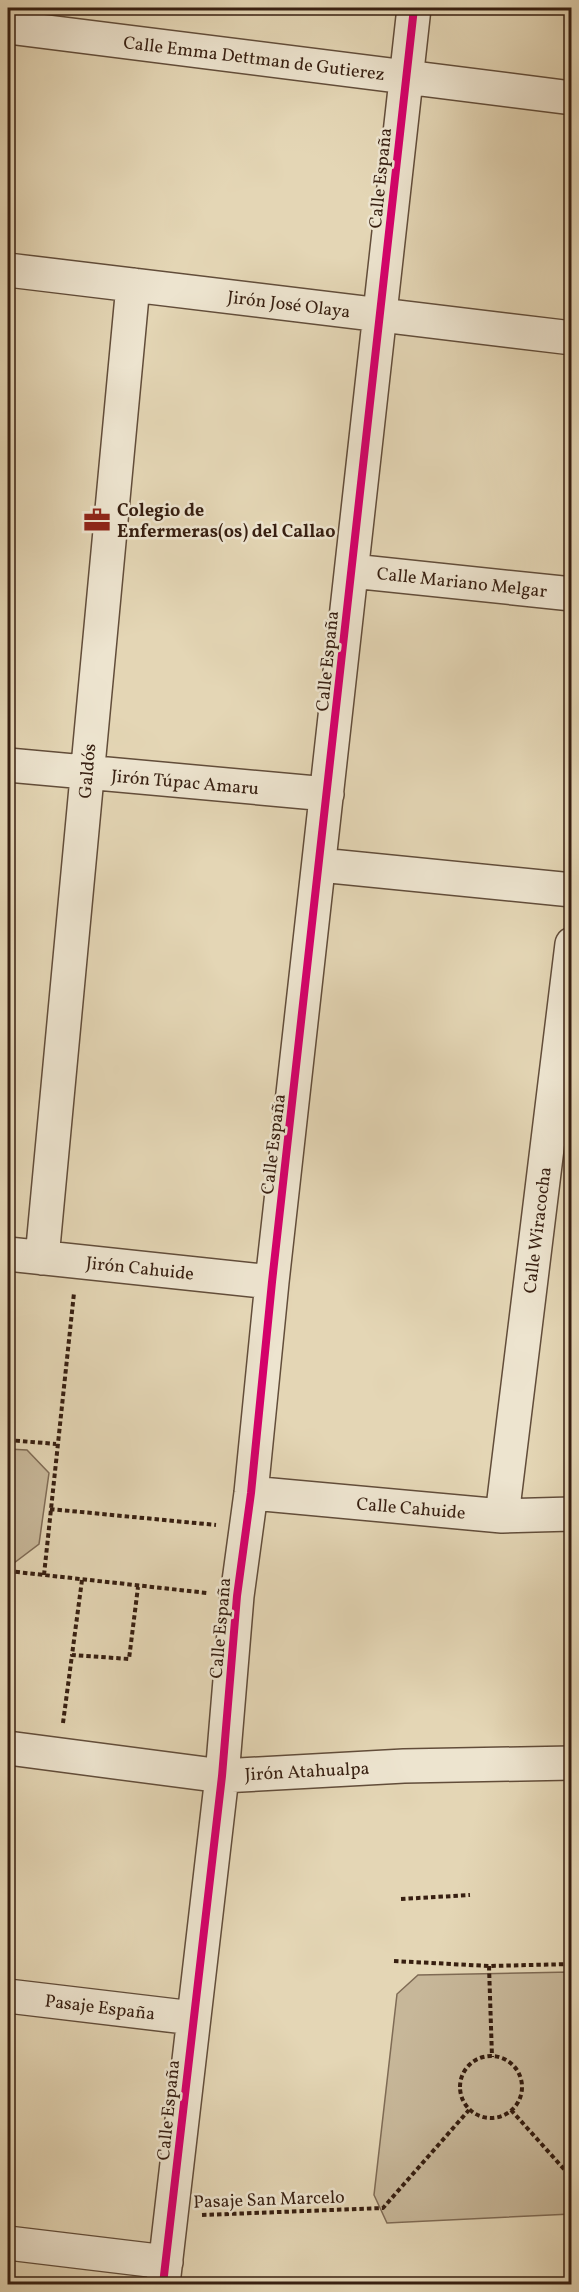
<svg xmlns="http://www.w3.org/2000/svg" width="579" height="2292" font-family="Vollkorn,serif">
<rect width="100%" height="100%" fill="#e4d6b5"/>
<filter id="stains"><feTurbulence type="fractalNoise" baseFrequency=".00333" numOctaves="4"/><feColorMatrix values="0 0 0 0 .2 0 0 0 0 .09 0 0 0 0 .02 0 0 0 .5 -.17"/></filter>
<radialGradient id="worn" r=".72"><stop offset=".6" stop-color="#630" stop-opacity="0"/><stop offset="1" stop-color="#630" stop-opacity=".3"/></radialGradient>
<path fill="#c7b799" stroke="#7f6b55" stroke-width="1.5" d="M 8,1449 L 27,1450 L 49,1473 L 39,1544 L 14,1563 L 8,1562 Z
M 571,1972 L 571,2214 L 387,2223 L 374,2195 L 397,1994 L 418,1975 Z"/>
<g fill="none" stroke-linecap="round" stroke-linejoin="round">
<defs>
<path id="minor" d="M 8,27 L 572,98
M 8,270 L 572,338
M 352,571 L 572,594
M 8,765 L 327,794
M 320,865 L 572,890
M 8,1254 L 272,1282
M 42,1258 L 133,285
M 251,1493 L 502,1516 L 572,1514
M 502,1516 L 572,944
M 8,1748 L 222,1776 L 404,1766 L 572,1763
M 8,1996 L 193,2018
M 8,2243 L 166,2262
M 163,2284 L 222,1776 L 237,1596 L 251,1493 L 272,1282 L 414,8"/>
</defs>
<use href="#minor" stroke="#624d3a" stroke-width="36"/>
<path stroke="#371f11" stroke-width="4" stroke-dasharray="4.5 3" stroke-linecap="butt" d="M 8,1440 L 56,1444
M 50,1509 L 216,1525
M 8,1571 L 207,1593
M 44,1575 L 74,1293
M 82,1580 L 72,1655 L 129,1659 L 138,1587
M 63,1723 L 72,1655
M 401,1899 L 470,1895
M 394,1961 L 489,1966 L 572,1964
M 489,1966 L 492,2057
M460 2087a31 31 0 1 1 62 0a31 31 0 1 1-62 0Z
M 511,2110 L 572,2178
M 202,2215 L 383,2208 L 469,2110"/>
<use href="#minor" stroke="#ede4cf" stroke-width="33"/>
<defs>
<path id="cycleway" d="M 163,2284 L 222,1776 L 237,1596 L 251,1493 L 272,1282 L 414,8"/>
</defs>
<use href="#cycleway" stroke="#ede4cf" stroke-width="11"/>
<use href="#cycleway" stroke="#d6006c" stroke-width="8"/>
</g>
<defs>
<symbol id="office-bare" viewBox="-9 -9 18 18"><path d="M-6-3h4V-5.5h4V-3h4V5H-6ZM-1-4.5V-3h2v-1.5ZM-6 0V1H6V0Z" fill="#8f2418" stroke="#ede4cf" stroke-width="2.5" paint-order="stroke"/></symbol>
</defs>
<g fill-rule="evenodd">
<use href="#office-bare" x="78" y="501" width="38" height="38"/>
</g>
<g text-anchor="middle" stroke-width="5" stroke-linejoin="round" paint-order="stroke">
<g font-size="18" fill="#371f11" stroke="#ede4cf">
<text transform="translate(254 58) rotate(7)" y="6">Calle Emma Dettman de Gutierez</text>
<text transform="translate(380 178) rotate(-84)" y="6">Calle España</text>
<text transform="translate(289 304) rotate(7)" y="6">Jirón José Olaya</text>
<text transform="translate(462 582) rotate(6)" y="6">Calle Mariano Melgar</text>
<text transform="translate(327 661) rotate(-84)" y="6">Calle España</text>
<text transform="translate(87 771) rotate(-85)" y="6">Galdós</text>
<text transform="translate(185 782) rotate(5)" y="6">Jirón Túpac Amaru</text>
<text transform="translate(273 1144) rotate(-83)" y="6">Calle España</text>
<text transform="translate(537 1230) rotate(-83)" y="6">Calle Wiracocha</text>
<text transform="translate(140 1268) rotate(6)" y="6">Jirón Cahuide</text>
<text transform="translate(411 1508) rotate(5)" y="6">Calle Cahuide</text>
<text transform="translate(220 1628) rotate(-85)" y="6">Calle España</text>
<text transform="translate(307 1771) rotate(-3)" y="6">Jirón Atahualpa</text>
<text transform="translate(100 2007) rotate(7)" y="6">Pasaje España</text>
<text transform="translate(168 2110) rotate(-84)" y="6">Calle España</text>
<text transform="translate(269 2199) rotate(-2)" y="6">Pasaje San Marcelo</text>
</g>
<g font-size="18" font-weight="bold" fill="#371f11" stroke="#ede4cf" text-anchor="start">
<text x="117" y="516">Colegio de<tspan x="117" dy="21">Enfermeras(os) del Callao</tspan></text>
</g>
</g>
<rect width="579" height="2292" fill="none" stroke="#e4d6b5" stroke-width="30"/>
<rect x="9" y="9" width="561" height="2274" fill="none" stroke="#371f11" stroke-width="3"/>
<rect x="15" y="15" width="549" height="2262" fill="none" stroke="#371f11" stroke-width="1.5"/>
<rect width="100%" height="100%" filter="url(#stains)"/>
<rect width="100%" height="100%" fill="url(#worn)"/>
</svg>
